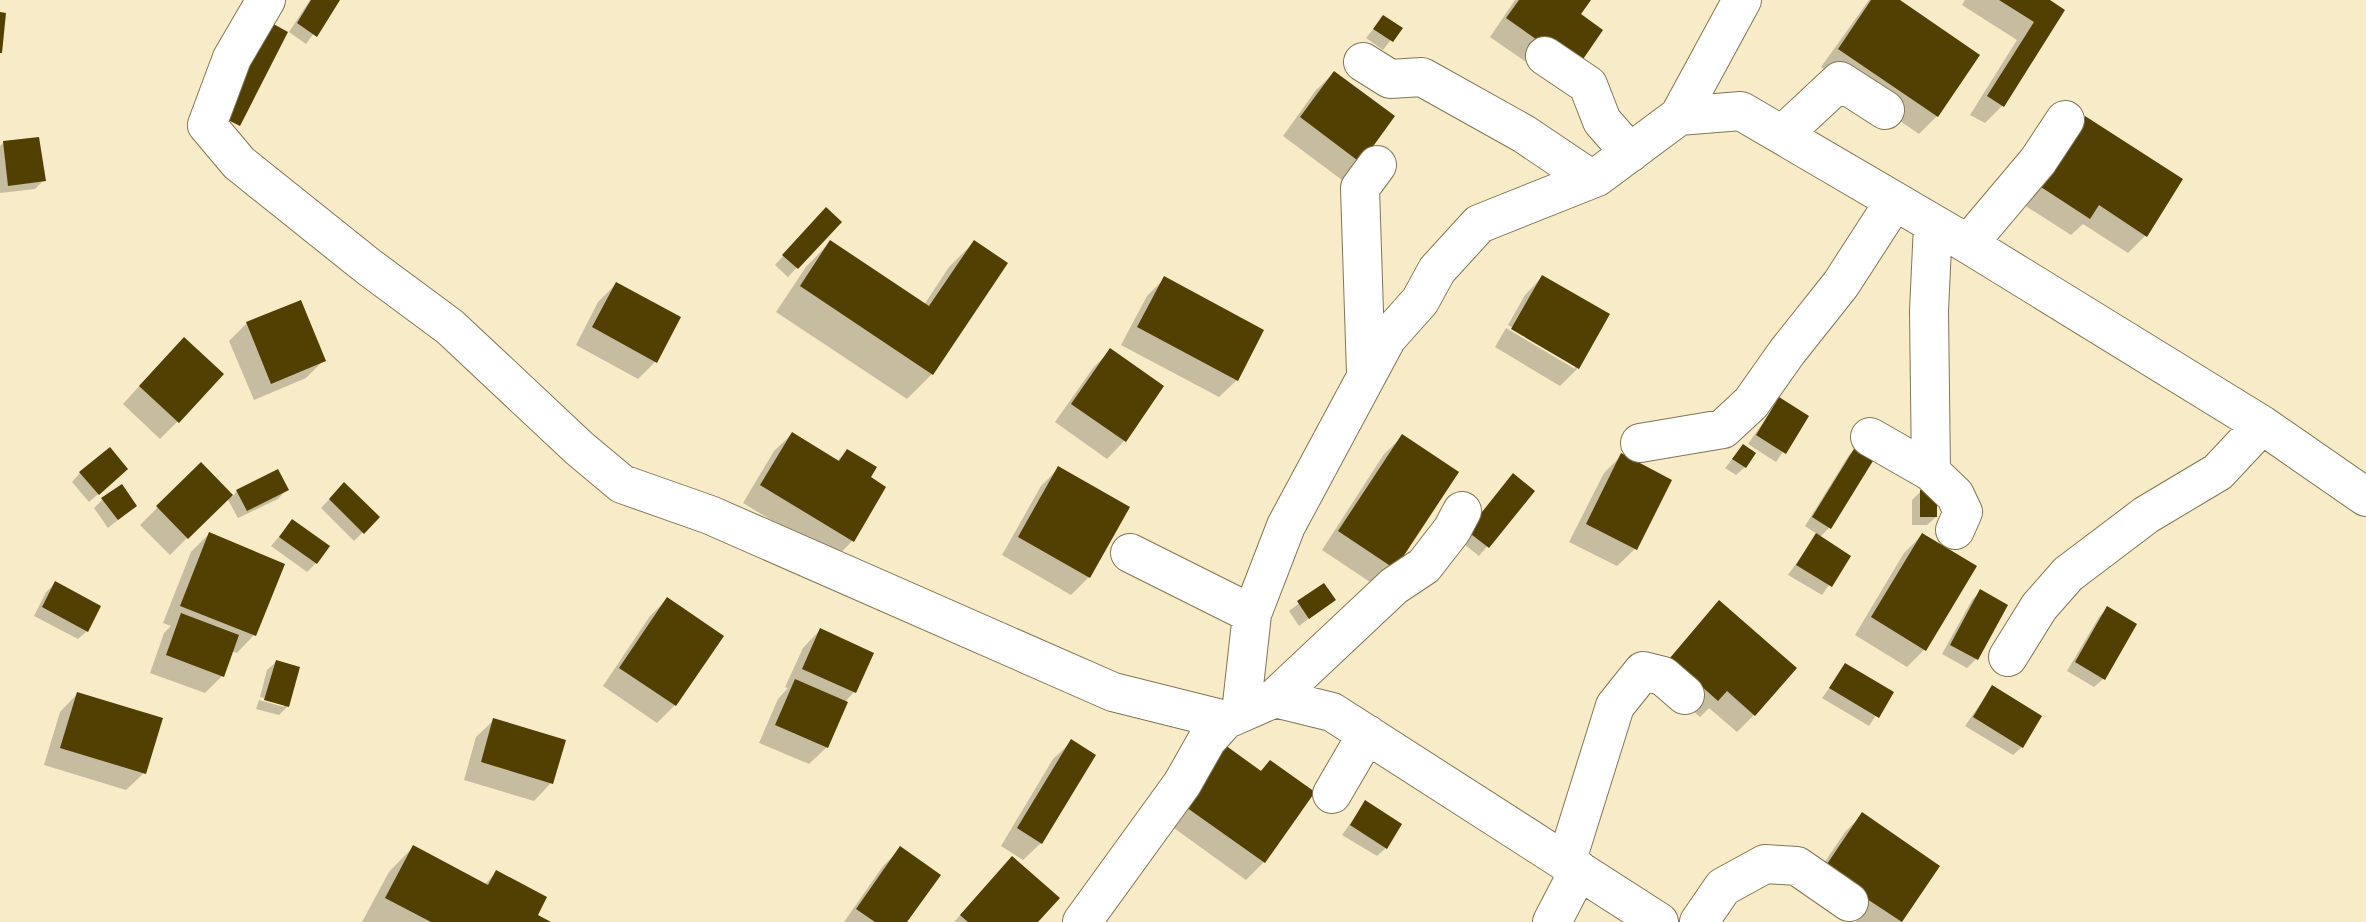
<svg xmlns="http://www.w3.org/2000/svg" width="2366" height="922" font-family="'Archivo Narrow',sans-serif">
<rect width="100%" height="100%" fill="#f8ebc7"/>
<path fill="#0003" d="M 310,0 L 338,0 L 306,44 L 289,32 Z
M 1515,0 L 1589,0 L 1579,15 L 1558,84 L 1490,37 Z
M 1869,0 L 1896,0 L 1937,116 L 1919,134 L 1821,67 Z
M 1965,0 L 2046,0 L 2063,10 L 2002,106 L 1985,123 L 1970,115 L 2017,40 L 1962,5 Z
M 1383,17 L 1400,28 L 1383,50 L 1366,38 Z
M 1334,73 L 1360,162 L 1342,180 L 1283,136 L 1316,90 Z
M 2068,135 L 2146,235 L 2128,253 L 2083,224 L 2071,235 L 2024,205 Z
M 3,143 L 44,180 L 35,189 L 0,193 L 0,146 Z
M 818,218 L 840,222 L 788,277 L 775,265 Z
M 830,242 L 924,305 L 949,267 L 974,242 L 932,374 L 907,399 L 776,312 L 806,267 Z
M 1542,277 L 1608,315 L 1578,368 L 1560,386 L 1495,347 L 1506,328 L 1575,369 L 1575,365 L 1508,325 L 1525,295 Z
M 1164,279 L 1237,380 L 1219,397 L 1121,345 L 1147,296 Z
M 616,284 L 656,361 L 638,379 L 576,345 L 598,302 Z
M 247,323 L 324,360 L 306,378 L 254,400 L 229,341 Z
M 1110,351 L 1162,386 L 1124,441 L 1107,459 L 1055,422 L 1093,368 Z
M 166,357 L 178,421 L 160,439 L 123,404 Z
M 1779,400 L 1807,417 L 1776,462 L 1748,444 Z
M 792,434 L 837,461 L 847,451 L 868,478 L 852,541 L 835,559 L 743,503 L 774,451 Z
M 1402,437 L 1394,568 L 1376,586 L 1322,550 L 1384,454 Z
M 1743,446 L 1745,467 L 1736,475 L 1725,468 Z
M 1858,446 L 1829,528 L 1819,538 L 1849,556 L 1822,595 L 1788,575 L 1817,534 L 1805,526 L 1849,455 Z
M 1622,455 L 1635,549 L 1617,566 L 1569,542 L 1604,473 Z
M 201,464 L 232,497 L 237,491 L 286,490 L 278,499 L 238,518 L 227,498 L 170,555 L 140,525 Z
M 1059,468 L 1089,577 L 1071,595 L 1002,555 L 1041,486 Z
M 80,473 L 117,478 L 89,502 L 72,482 Z
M 1513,475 L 1533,491 L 1479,556 L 1459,540 Z
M 344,484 L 378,517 L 354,541 L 321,508 Z
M 1921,491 L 1936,517 L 1927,525 L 1912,525 L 1912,500 Z
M 103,499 L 135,506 L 108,528 L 94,508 Z
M 292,521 L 316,563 L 307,572 L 271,546 Z
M 209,534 L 254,635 L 237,653 L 231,651 L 222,676 L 205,693 L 150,673 L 164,633 L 171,626 L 163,623 L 191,552 Z
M 1922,535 L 1924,650 L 1907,667 L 1855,635 L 1904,553 Z
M 55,584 L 87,631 L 78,639 L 34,616 L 46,592 Z
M 1324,585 L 1333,600 L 1299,626 L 1289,611 Z
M 1981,591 L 1976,659 L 1967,668 L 1942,654 L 1972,600 Z
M 667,599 L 722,636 L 675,705 L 657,723 L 603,686 L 650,616 Z
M 1719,602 L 1754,715 L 1737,732 L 1709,708 L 1700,717 L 1653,677 Z
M 2108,608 L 2103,679 L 2094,687 L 2067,671 L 2099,617 Z
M 820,630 L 872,654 L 854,692 L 845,702 L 827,747 L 809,764 L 759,743 L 778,699 L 788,688 L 785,687 L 803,648 Z
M 276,662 L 288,706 L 279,715 L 256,709 L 259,700 L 284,707 L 284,704 L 260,697 L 267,670 Z
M 1846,665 L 1891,692 L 1869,726 L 1822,698 Z
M 1992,687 L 2022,747 L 2013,755 L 1965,726 Z
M 77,694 L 144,773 L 126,790 L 44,765 L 60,712 Z
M 494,720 L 551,783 L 534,801 L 464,780 L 476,737 Z
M 1071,742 L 1041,843 L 1023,860 L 1001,846 L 1053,759 Z
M 1226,748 L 1260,772 L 1270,762 L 1313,792 L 1264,862 L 1246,880 L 1167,823 Z
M 1365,803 L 1386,848 L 1377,856 L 1342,835 Z
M 1862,815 L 1938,866 L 1900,922 L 1857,922 L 1807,888 L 1845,832 Z
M 413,847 L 484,885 L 496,873 L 535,916 L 547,922 L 362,922 L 389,872 Z
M 900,849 L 905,922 L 844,922 L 883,866 Z
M 995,876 L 1036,922 L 954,922 Z"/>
<path fill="#514002" d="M 311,0 L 340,0 L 317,37 L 297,23 Z
M 1519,0 L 1591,0 L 1581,14 L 1603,30 L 1577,68 L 1506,18 Z
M 1871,0 L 1900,0 L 1980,55 L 1938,117 L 1838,49 Z
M 1999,0 L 2050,0 L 2065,10 L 2004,107 L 1987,96 L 2034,22 Z
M 0,12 L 6,13 L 2,53 L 0,53 Z
M 1383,15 L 1403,28 L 1393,42 L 1373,29 Z
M 268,21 L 288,32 L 240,126 L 220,116 Z
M 1334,71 L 1395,116 L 1361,163 L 1300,117 Z
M 2085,116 L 2183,179 L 2147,237 L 2099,205 L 2090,219 L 2041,187 Z
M 39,137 L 46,181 L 8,186 L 3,141 Z
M 826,207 L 842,222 L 798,269 L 782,255 Z
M 830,240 L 929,306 L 974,240 L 1008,263 L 933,375 L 800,286 Z
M 1542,275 L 1610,314 L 1579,369 L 1511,329 Z
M 1164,276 L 1264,330 L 1238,381 L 1137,327 Z
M 616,282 L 681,317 L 657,363 L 592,327 Z
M 301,300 L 326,361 L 271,384 L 246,322 Z
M 184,337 L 224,374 L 179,423 L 139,386 Z
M 1110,348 L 1164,386 L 1126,442 L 1071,404 Z
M 1779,397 L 1809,416 L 1786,454 L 1756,435 Z
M 792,432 L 839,461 L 847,449 L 877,467 L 871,477 L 886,487 L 854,542 L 760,485 Z
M 1402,434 L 1459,472 L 1395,569 L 1338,531 Z
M 1743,444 L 1756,453 L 1746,468 L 1732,459 Z
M 1857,444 L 1876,456 L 1831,529 L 1812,517 Z
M 110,447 L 128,469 L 99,495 L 79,472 Z
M 1621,453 L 1672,480 L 1637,550 L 1586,524 Z
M 201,462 L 233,495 L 188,539 L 156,506 Z
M 1058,466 L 1130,507 L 1090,578 L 1018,537 Z
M 278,469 L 289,490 L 247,511 L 236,490 Z
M 1513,473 L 1535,491 L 1489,548 L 1467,531 Z
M 344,482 L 380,517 L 364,534 L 329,499 Z
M 122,484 L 137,506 L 118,520 L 101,498 Z
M 1920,490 L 1937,490 L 1937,517 L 1920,517 Z
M 292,519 L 330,546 L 317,564 L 279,537 Z
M 209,532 L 285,564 L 256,636 L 180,606 Z
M 1816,533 L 1851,556 L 1832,587 L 1796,565 Z
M 1922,533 L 1977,566 L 1926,651 L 1871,617 Z
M 55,581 L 101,606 L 88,632 L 42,607 Z
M 1324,583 L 1336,600 L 1309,619 L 1297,601 Z
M 1980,589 L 2008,605 L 1978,660 L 1950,645 Z
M 667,597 L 724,636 L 676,706 L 619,668 Z
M 1719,600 L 1797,668 L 1755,716 L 1727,691 L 1718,701 L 1670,658 Z
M 2107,606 L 2137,624 L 2105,680 L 2075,662 Z
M 181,613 L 239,635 L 224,677 L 166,655 Z
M 820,628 L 874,653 L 856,693 L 802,669 Z
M 276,660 L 300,667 L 289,707 L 264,700 Z
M 1845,663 L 1894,692 L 1879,718 L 1829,688 Z
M 795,679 L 848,702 L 828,748 L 775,725 Z
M 1992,685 L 2042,716 L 2023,748 L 1973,717 Z
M 77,692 L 163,718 L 146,774 L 60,748 Z
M 493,718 L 566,740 L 553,784 L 481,762 Z
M 1071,739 L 1096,755 L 1042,844 L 1017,828 Z
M 1225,745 L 1261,771 L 1270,760 L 1315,792 L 1265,863 L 1183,805 Z
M 1365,800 L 1402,824 L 1387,849 L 1350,825 Z
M 1862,812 L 1940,866 L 1902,922 L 1823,870 Z
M 413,845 L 488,885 L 496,870 L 547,897 L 538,915 L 551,922 L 431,922 L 385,898 Z
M 900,846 L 941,875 L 907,922 L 875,922 L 856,909 Z
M 1012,856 L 1060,898 L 1038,922 L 968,922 L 960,915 Z"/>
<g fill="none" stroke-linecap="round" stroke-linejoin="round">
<defs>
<path id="street" d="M 266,0 L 232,58 L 207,125 L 239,163 L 369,267 L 450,327 L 579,448 L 622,484 L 710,515 L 1113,692 L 1225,720
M 1545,56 L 1588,85 L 1602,121 L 1630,153
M 1363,62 L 1390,79 L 1422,77 L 1524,134 L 1591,179
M 1679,116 L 1741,111 L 1968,244 L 2262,425 L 2366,497
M 1782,135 L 1840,81 L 1885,110
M 1933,225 L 1929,311 L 1931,472 L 1955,495 L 1963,512 L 1955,530
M 1968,244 L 2038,161 L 2065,120
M 1366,374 L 1360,188 L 1377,165
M 1870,437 L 1931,472
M 1640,443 L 1723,429 L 1751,403 L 1787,352 L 1841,284 L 1894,202
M 1130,553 L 1252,614
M 2008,657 L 2039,607 L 2068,574 L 2146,515 L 2218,472 L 2262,425
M 1275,698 L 1394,586 L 1424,566 L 1452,530 L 1462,511
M 1241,713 L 1252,614 L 1286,526 L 1387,338 L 1420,301 L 1437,270 L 1479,224 L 1597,177 L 1679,116 L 1742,0
M 1332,794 L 1367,734
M 1566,863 L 1615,706 L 1643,671 L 1663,676 L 1685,695
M 1082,922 L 1182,784 L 1207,740 L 1225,720 L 1275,698 L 1332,712 L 1659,922
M 1552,922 L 1579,870
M 1699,922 L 1723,887 L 1765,864 L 1797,866 L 1849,902"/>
</defs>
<use href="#street" stroke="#827655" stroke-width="40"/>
<use href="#street" stroke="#fff" stroke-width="38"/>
</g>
</svg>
